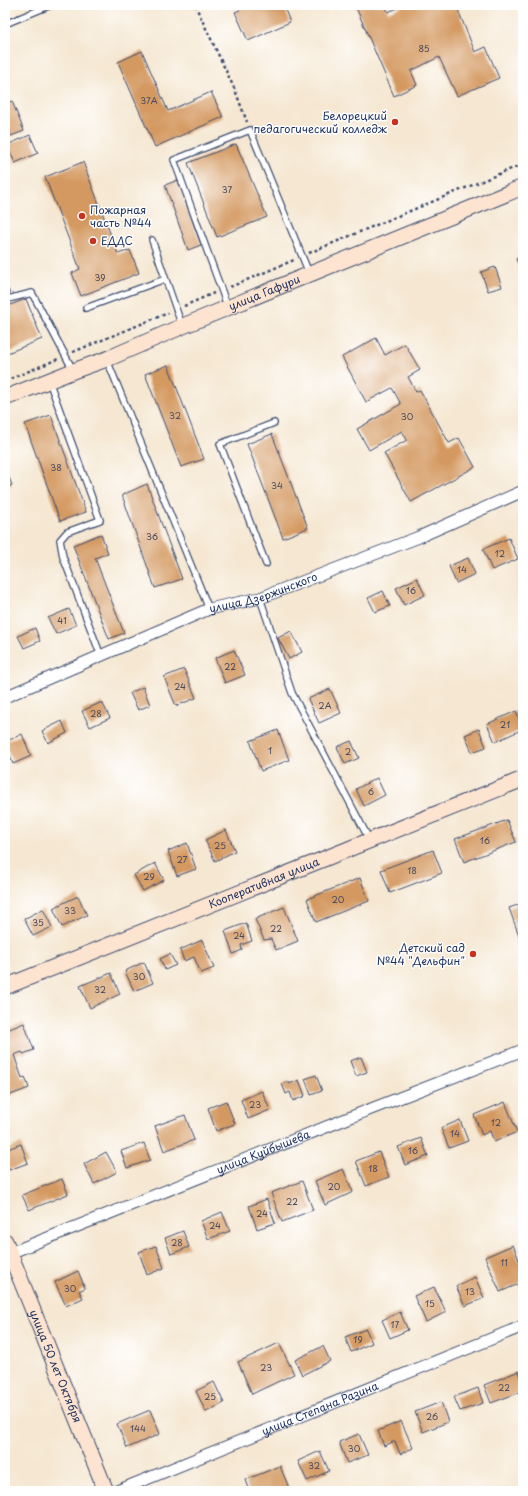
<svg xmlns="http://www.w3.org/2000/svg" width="528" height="1496" font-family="'Playpen Sans',sans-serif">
<rect width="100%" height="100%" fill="#fff"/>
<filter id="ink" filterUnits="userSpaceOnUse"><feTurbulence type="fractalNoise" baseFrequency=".025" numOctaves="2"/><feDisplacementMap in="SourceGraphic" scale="8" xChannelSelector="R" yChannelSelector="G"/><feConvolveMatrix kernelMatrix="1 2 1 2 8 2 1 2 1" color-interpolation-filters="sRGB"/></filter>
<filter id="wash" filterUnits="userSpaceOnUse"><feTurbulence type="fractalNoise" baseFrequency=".012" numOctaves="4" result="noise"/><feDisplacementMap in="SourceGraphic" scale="16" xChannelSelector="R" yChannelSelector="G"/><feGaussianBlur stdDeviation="0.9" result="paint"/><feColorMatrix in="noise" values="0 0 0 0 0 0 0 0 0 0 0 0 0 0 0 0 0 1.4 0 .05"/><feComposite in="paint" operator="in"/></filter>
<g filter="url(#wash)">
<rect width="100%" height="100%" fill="#f5e7d1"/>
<g id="blocks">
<path fill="#d49961" d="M 251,5 L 283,5 L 290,22 L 248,41 L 235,12 Z
M 355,5 L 385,5 L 388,12 L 405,5 L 456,5 L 475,52 L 486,47 L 499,78 L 457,96 L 439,57 L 411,71 L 417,85 L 394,96 Z
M 142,51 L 168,111 L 211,92 L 223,117 L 155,147 L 118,62 Z
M 12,101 L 24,131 L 11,136 L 5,121 L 5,104 Z
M 30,135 L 38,153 L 15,163 L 7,145 Z
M 236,144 L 267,217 L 217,237 L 188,163 Z
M 83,162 L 118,254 L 130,250 L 139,273 L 81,296 L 72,273 L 80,269 L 45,177 Z
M 178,180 L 201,245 L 188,250 L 165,185 Z
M 523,256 L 523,275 L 516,259 Z
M 495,267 L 502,287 L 488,291 L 481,272 Z
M 26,299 L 42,339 L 5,354 L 5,307 Z
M 376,338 L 385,355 L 405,344 L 420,370 L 408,377 L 416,392 L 420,390 L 449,443 L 459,438 L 475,467 L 411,502 L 384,453 L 407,440 L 402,431 L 369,450 L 357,429 L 401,404 L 392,388 L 366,402 L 342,357 Z
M 168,365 L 204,459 L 181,467 L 145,374 Z
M 51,415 L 86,512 L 60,521 L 25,424 Z
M 272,434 L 308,528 L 283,538 L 247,444 Z
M 5,468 L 12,485 L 5,488 Z
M 147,484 L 182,579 L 155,588 L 122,495 Z
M 101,534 L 108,553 L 95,558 L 124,633 L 109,639 L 73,545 Z
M 509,538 L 518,559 L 492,570 L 483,549 Z
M 468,558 L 475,574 L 456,583 L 449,566 Z
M 417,578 L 425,595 L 404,605 L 396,588 Z
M 383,591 L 390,606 L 375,612 L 368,598 Z
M 69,609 L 76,625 L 56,634 L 48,618 Z
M 35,628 L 40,641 L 24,648 L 18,636 Z
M 291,631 L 302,652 L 289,659 L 278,638 Z
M 234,650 L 245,675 L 225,683 L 215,658 Z
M 184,669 L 196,698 L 176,706 L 164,677 Z
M 143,687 L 150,705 L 138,710 L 130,693 Z
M 330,689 L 341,713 L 319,723 L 308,699 Z
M 102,702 L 110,718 L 90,727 L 82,711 Z
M 516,711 L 523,729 L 495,742 L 487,724 Z
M 62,721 L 67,733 L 48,743 L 42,731 Z
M 479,729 L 486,747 L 472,752 L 465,735 Z
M 278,730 L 289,760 L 261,771 L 250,741 Z
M 22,734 L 31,756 L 13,764 L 5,742 Z
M 351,741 L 359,758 L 345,764 L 337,747 Z
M 377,778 L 385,795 L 364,806 L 356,789 Z
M 507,820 L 516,842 L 464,862 L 455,839 Z
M 226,830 L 235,851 L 215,861 L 205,840 Z
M 187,843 L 196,869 L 177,876 L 168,851 Z
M 433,850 L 442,873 L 390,893 L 381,870 Z
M 155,863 L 164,880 L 143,891 L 134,875 Z
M 360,878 L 369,901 L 316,922 L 307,899 Z
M 78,896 L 87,915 L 62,927 L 53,908 Z
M 523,903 L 523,941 L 521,941 L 509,908 Z
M 284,907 L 298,941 L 276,950 L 271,939 L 264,940 L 255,919 Z
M 43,909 L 52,927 L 33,936 L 24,919 Z
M 246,923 L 252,941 L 241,945 L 242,950 L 233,954 L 225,931 Z
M 202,940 L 214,968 L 201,973 L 194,957 L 184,961 L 180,950 Z
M 170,954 L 176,965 L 165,970 L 160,959 Z
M 144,962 L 153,983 L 134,991 L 125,971 Z
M 111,973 L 120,994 L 90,1008 L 80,986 Z
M 24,1023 L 34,1050 L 23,1054 L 22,1052 L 14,1055 L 22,1078 L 25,1077 L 29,1088 L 5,1097 L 5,1031 Z
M 361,1057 L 367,1072 L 356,1076 L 350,1061 Z
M 316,1075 L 322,1091 L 311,1095 L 305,1079 Z
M 299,1080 L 305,1096 L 293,1101 L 290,1092 L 286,1094 L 282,1084 L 288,1081 L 289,1084 Z
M 262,1091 L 270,1110 L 248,1119 L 241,1100 Z
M 226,1101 L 235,1124 L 216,1131 L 208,1108 Z
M 505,1102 L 517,1132 L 494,1142 L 490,1131 L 482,1135 L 474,1115 Z
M 185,1115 L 194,1140 L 164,1151 L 155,1126 Z
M 460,1120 L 468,1141 L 449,1148 L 441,1128 Z
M 421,1138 L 428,1156 L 405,1165 L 398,1147 Z
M 144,1143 L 150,1160 L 127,1168 L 121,1151 Z
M 21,1144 L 28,1163 L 9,1170 L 5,1157 L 5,1150 Z
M 106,1152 L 117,1172 L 94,1184 L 84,1164 Z
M 379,1152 L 389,1177 L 366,1186 L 356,1161 Z
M 343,1169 L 353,1192 L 325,1205 L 315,1181 Z
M 62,1179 L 68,1194 L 29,1210 L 22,1195 Z
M 302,1181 L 313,1210 L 282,1222 L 271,1193 Z
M 267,1199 L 275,1223 L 257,1229 L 249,1206 Z
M 222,1212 L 230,1231 L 208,1239 L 201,1221 Z
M 183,1231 L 189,1247 L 171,1254 L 165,1238 Z
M 513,1245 L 523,1270 L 523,1282 L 500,1292 L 485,1257 Z
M 156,1246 L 164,1268 L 147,1275 L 139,1252 Z
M 78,1271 L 85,1288 L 79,1291 L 83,1298 L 66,1306 L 55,1282 Z
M 475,1277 L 484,1298 L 465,1306 L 456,1286 Z
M 434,1287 L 446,1312 L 426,1322 L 414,1296 Z
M 400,1312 L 408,1330 L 390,1338 L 382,1320 Z
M 366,1329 L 372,1343 L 351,1352 L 345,1337 Z
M 279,1343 L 294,1374 L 252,1394 L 238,1362 Z
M 323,1346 L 330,1361 L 302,1375 L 295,1360 Z
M 519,1371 L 523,1382 L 523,1391 L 491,1403 L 484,1385 Z
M 214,1382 L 224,1403 L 206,1412 L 196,1391 Z
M 478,1388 L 483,1403 L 460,1411 L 454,1397 Z
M 441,1402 L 448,1422 L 423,1432 L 415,1412 Z
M 150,1410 L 160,1434 L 127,1448 L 117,1424 Z
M 401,1421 L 413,1448 L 400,1454 L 395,1441 L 384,1446 L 378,1431 Z
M 359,1434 L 368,1455 L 347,1463 L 339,1442 Z
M 320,1451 L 329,1471 L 307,1481 L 298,1461 Z
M 280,1466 L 289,1488 L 281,1491 L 249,1491 L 245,1480 Z"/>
</g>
</g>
<g filter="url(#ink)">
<use href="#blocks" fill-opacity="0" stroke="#3c4b6f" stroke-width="1"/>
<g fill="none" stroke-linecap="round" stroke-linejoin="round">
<defs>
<path id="lane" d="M 5,24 L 51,5
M 152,240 L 182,326
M 5,291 L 8,299 L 32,293 L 73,370
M 86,308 L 165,279
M 228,308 L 174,160 L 250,130 L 309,273
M 107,360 L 209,609
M 49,381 L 100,520 L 67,532 L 60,540 L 63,557 L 101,656
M 266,564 L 220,444 L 274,423
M 260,598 L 292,693 L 369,839"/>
<g id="street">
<path id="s1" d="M 5,697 L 209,609 L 260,598 L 419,537 L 523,491"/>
<path id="s2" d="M 5,1255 L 371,1109 L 523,1050"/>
<path id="s3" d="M 117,1491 L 523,1326"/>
</g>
<g id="secondary">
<path id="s4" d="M 5,398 L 73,371 L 107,359 L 183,326 L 523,187"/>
<path id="s5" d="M 5,987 L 523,779"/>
<path id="s6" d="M 5,1241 L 106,1491"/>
</g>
</defs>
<use href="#lane" stroke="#3c4b6f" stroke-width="8"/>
<use href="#street" stroke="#3c4b6f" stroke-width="13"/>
<use href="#secondary" stroke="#3c4b6f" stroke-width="17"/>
<path stroke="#3c4b6f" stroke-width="2.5" stroke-dasharray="3 3" stroke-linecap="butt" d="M 195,5 L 235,90 L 247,122
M 309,253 L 523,164
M 230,287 L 294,260
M 184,306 L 214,293
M 73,352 L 168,313
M 5,381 L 58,359"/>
<use href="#lane" stroke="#fff" stroke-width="5.5"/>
<use href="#street" stroke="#fff" stroke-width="11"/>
<use href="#secondary" stroke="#fde4d1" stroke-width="15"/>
</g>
</g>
<g fill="#c8321e" stroke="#fff" stroke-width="1.5">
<circle cx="395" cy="122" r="4"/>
<circle cx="82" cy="216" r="4"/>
<circle cx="93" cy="241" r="4"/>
<circle cx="473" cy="954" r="4"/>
</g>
<g text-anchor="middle" stroke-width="3" stroke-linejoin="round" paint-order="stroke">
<g font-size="9" fill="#494a5f">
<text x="424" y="52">85</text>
<text x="149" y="104">37А</text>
<text x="227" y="193">37</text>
<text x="100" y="281">39</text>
<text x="175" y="419">32</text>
<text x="407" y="420">30</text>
<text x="56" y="471">38</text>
<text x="277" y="489">34</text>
<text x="152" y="540">36</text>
<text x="500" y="557">12</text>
<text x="462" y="573">14</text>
<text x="411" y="594">16</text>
<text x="62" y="624">41</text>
<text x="230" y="670">22</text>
<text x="180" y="690">24</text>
<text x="325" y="709">2А</text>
<text x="96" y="717">28</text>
<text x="505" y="728">21</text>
<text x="270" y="754">1</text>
<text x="348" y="755">2</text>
<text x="371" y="795">6</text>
<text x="485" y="844">16</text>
<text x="220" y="849">25</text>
<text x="182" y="863">27</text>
<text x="412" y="874">18</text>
<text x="149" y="880">29</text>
<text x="338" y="903">20</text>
<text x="70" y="914">33</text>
<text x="38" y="926">35</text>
<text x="276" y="932">22</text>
<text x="239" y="939">24</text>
<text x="139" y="980">30</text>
<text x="100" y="993">32</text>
<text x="255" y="1108">23</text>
<text x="496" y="1126">12</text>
<text x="455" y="1137">14</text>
<text x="413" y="1154">16</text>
<text x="373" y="1172">18</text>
<text x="334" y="1190">20</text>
<text x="292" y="1205">22</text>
<text x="262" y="1217">24</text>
<text x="215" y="1229">24</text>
<text x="177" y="1246">28</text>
<text x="504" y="1266">11</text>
<text x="70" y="1292">30</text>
<text x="470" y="1295">13</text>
<text x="430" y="1307">15</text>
<text x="395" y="1328">17</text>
<text x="358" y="1343">19</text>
<text x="266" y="1371">23</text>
<text x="504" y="1391">22</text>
<text x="210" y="1400">25</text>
<text x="432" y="1420">26</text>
<text x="138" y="1432">144</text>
<text x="354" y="1452">30</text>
<text x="314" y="1469">32</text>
</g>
<g font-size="11" fill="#1b2f5e" stroke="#fff" text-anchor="end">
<text x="387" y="120">Белорецкий<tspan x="387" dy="13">педагогический колледж</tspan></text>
<text x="90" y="214" text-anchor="start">Пожарная<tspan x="90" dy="13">часть №44</tspan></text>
<text x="101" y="245" text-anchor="start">ЕДДС</text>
<text x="465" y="952">Детский сад<tspan x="465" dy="13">№44 "Дельфин"</tspan></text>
</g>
<g font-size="11" fill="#1b2f5e" stroke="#fff">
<text dy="4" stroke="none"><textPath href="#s4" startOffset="280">улица Гафури</textPath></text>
<text dy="4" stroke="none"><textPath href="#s1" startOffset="279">улица Дзержинского</textPath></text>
<text dy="4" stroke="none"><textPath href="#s5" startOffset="279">Кооперативная улица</textPath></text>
<text dy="4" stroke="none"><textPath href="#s2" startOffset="278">улица Куйбышева</textPath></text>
<text dy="4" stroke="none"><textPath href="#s6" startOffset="135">улица 50 лет Октября</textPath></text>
<text dy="4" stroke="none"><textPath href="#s3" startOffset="219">улица Степана Разина</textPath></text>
</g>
</g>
<rect width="528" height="1496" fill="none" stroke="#fff" stroke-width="20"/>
</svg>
